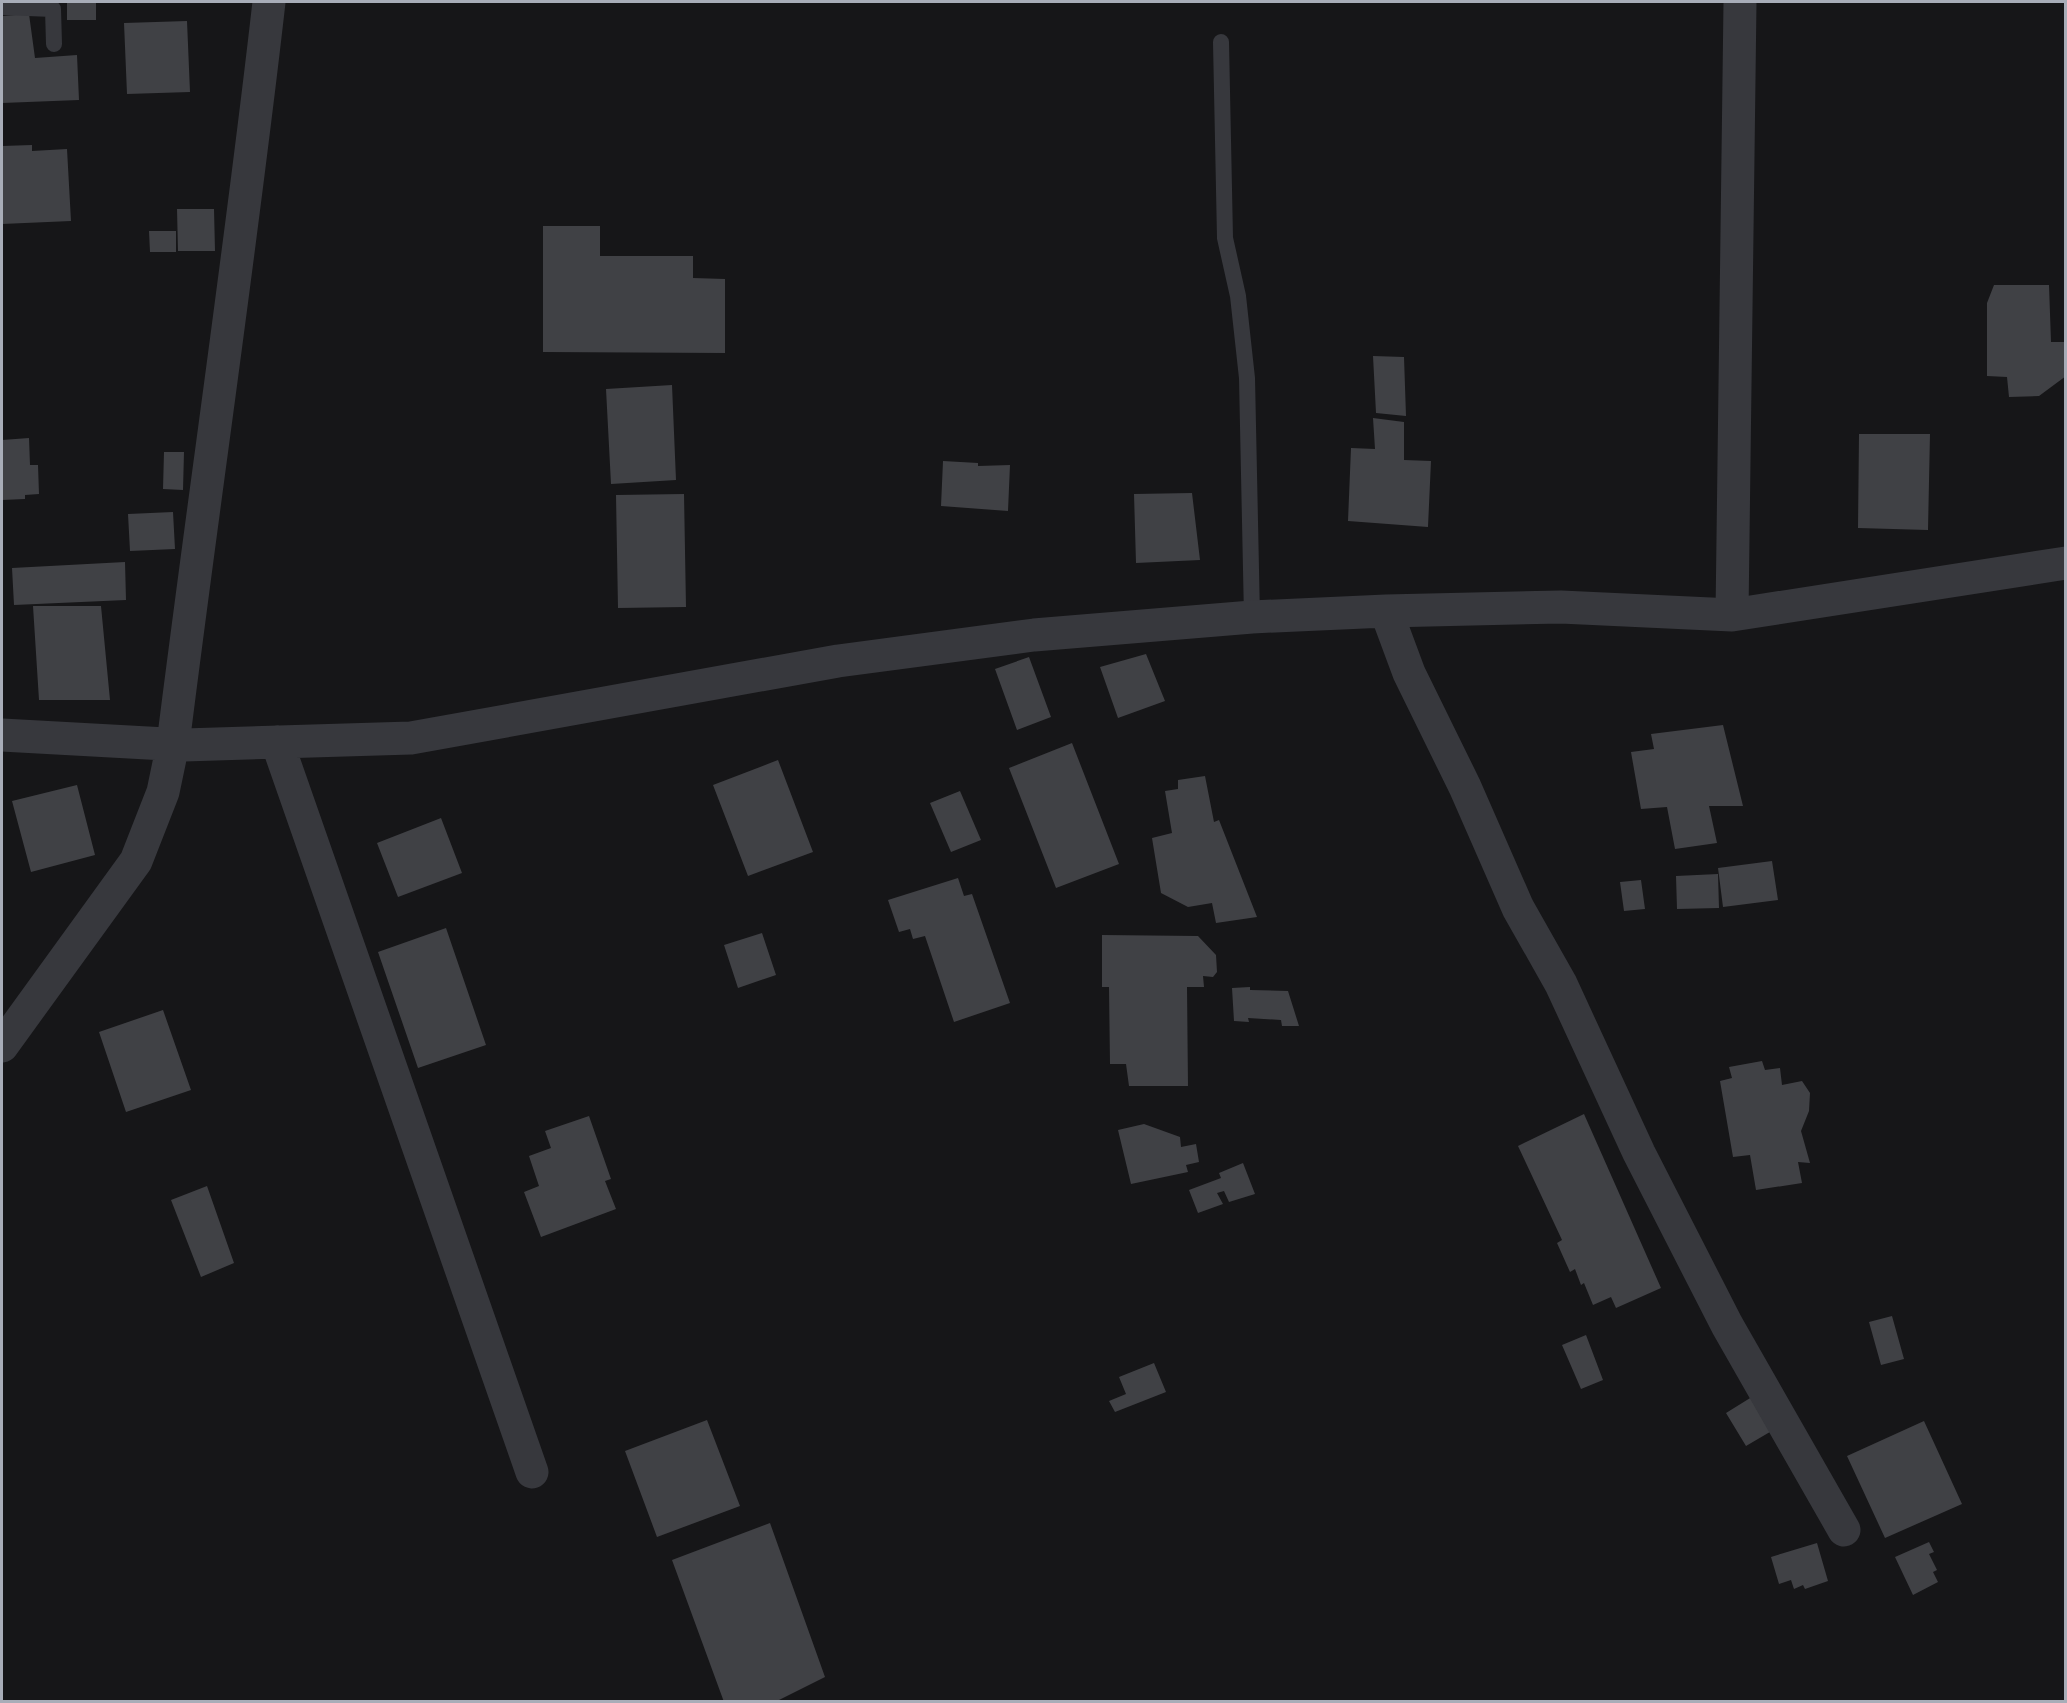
<svg xmlns="http://www.w3.org/2000/svg" width="2067" height="1703" font-family="'Asap Condensed',sans-serif">
<rect width="100%" height="100%" fill="#161618"/>
<path fill="#404145" d="M 67,2 L 96,2 L 96,20 L 67,20 Z
M 29,14 L 35,58 L 77,55 L 79,100 L 2,103 L 2,16 Z
M 187,21 L 190,92 L 127,94 L 124,23 Z
M 32,145 L 32,151 L 67,149 L 71,221 L 2,224 L 2,146 Z
M 177,209 L 214,209 L 215,251 L 178,251 Z
M 543,226 L 600,226 L 600,256 L 693,256 L 693,278 L 725,279 L 725,353 L 543,352 Z
M 149,231 L 176,231 L 176,252 L 150,252 Z
M 1994,285 L 2049,285 L 2051,342 L 2066,342 L 2066,376 L 2039,396 L 2009,397 L 2007,377 L 1987,376 L 1987,303 Z
M 1373,356 L 1404,357 L 1406,416 L 1376,413 Z
M 672,385 L 676,480 L 611,484 L 606,389 Z
M 1373,418 L 1404,422 L 1404,460 L 1431,461 L 1428,527 L 1348,521 L 1351,448 L 1375,449 Z
M 1859,434 L 1930,434 L 1928,530 L 1858,528 Z
M 29,438 L 30,465 L 38,465 L 39,494 L 25,495 L 25,499 L 2,500 L 2,440 Z
M 164,452 L 184,452 L 183,490 L 163,489 Z
M 943,461 L 978,463 L 978,466 L 1010,465 L 1008,511 L 941,506 Z
M 1192,493 L 1200,560 L 1136,563 L 1134,494 Z
M 684,494 L 686,607 L 618,608 L 616,495 Z
M 173,512 L 175,549 L 130,551 L 128,514 Z
M 125,562 L 126,600 L 14,605 L 12,568 Z
M 33,606 L 101,606 L 110,700 L 39,700 Z
M 1146,654 L 1165,701 L 1118,718 L 1100,667 Z
M 1029,657 L 1051,717 L 1017,730 L 995,669 Z
M 1723,725 L 1743,806 L 1709,806 L 1717,843 L 1675,849 L 1667,807 L 1641,809 L 1631,752 L 1654,749 L 1651,734 Z
M 1072,743 L 1119,864 L 1056,888 L 1009,768 Z
M 778,760 L 813,852 L 748,876 L 713,785 Z
M 1205,776 L 1214,822 L 1219,820 L 1257,917 L 1216,923 L 1212,903 L 1188,907 L 1161,893 L 1152,838 L 1172,833 L 1165,791 L 1178,789 L 1178,780 Z
M 77,785 L 95,855 L 31,872 L 12,801 Z
M 960,791 L 981,840 L 951,852 L 930,803 Z
M 441,818 L 462,873 L 398,897 L 377,843 Z
M 1772,861 L 1778,900 L 1723,907 L 1718,868 Z
M 1718,874 L 1719,908 L 1677,909 L 1676,876 Z
M 958,878 L 964,896 L 972,894 L 1010,1003 L 954,1022 L 925,936 L 913,939 L 910,929 L 899,932 L 888,900 Z
M 1641,880 L 1645,909 L 1624,911 L 1620,882 Z
M 446,928 L 486,1045 L 418,1068 L 378,952 Z
M 762,933 L 776,975 L 738,988 L 724,945 Z
M 1102,935 L 1198,936 L 1216,955 L 1217,972 L 1213,977 L 1203,976 L 1204,987 L 1187,987 L 1188,1086 L 1129,1086 L 1126,1064 L 1110,1064 L 1109,987 L 1102,987 Z
M 1250,987 L 1250,990 L 1288,991 L 1299,1026 L 1282,1026 L 1281,1020 L 1248,1018 L 1249,1022 L 1234,1021 L 1232,988 Z
M 163,1010 L 191,1090 L 126,1112 L 99,1032 Z
M 1762,1061 L 1765,1070 L 1780,1068 L 1782,1085 L 1802,1081 L 1810,1093 L 1809,1111 L 1801,1131 L 1810,1163 L 1798,1162 L 1802,1183 L 1756,1190 L 1750,1155 L 1733,1157 L 1720,1081 L 1732,1078 L 1729,1067 Z
M 1584,1114 L 1661,1288 L 1616,1308 L 1611,1297 L 1593,1305 L 1584,1283 L 1581,1285 L 1575,1269 L 1570,1272 L 1557,1243 L 1562,1240 L 1518,1146 Z
M 589,1116 L 611,1179 L 605,1181 L 616,1209 L 541,1237 L 524,1192 L 539,1186 L 529,1156 L 551,1148 L 545,1131 Z
M 1144,1124 L 1180,1137 L 1181,1147 L 1196,1144 L 1199,1162 L 1186,1165 L 1188,1172 L 1131,1184 L 1118,1130 Z
M 1243,1163 L 1255,1194 L 1229,1202 L 1224,1191 L 1217,1193 L 1223,1204 L 1198,1213 L 1189,1190 L 1221,1178 L 1219,1173 Z
M 207,1186 L 234,1263 L 201,1277 L 171,1200 Z
M 1892,1316 L 1904,1359 L 1881,1365 L 1869,1322 Z
M 1586,1335 L 1603,1380 L 1581,1389 L 1562,1345 Z
M 1154,1363 L 1166,1392 L 1115,1412 L 1109,1401 L 1126,1394 L 1119,1377 Z
M 1755,1395 L 1775,1429 L 1746,1446 L 1726,1413 Z
M 707,1420 L 740,1506 L 657,1537 L 625,1451 Z
M 1924,1421 L 1962,1504 L 1885,1538 L 1847,1456 Z
M 770,1523 L 825,1677 L 775,1702 L 724,1702 L 672,1560 Z
M 1929,1542 L 1934,1552 L 1929,1554 L 1937,1570 L 1933,1572 L 1938,1582 L 1913,1595 L 1895,1557 Z
M 1817,1543 L 1828,1581 L 1805,1589 L 1803,1585 L 1794,1589 L 1791,1580 L 1779,1584 L 1771,1557 Z"/>
<g fill="none" stroke-linecap="round" stroke-linejoin="round">
<path stroke="#37383d" stroke-width="16" d="M 2,7 L 53,9 L 54,44
M 1221,42 L 1225,238 L 1238,296 L 1247,378 L 1252,617"/>
<path stroke="#37383d" stroke-width="33" d="M 1386,611 L 1409,673 L 1465,787 L 1518,908 L 1561,984 L 1639,1153 L 1727,1325 L 1844,1530
M 1732,615 L 1740,2
M 2,735 L 184,745 L 411,738 L 838,661 L 1034,635 L 1252,617 L 1386,611 L 1561,607 L 1732,615 L 2066,563
M 277,742 L 532,1472
M 2,1046 L 136,861 L 163,792 L 173,744 C 204,496 241,249 269,2"/>
</g>
<rect width="2067" height="1703" fill="none" stroke="#a8adb8" stroke-width="6"/>
</svg>
